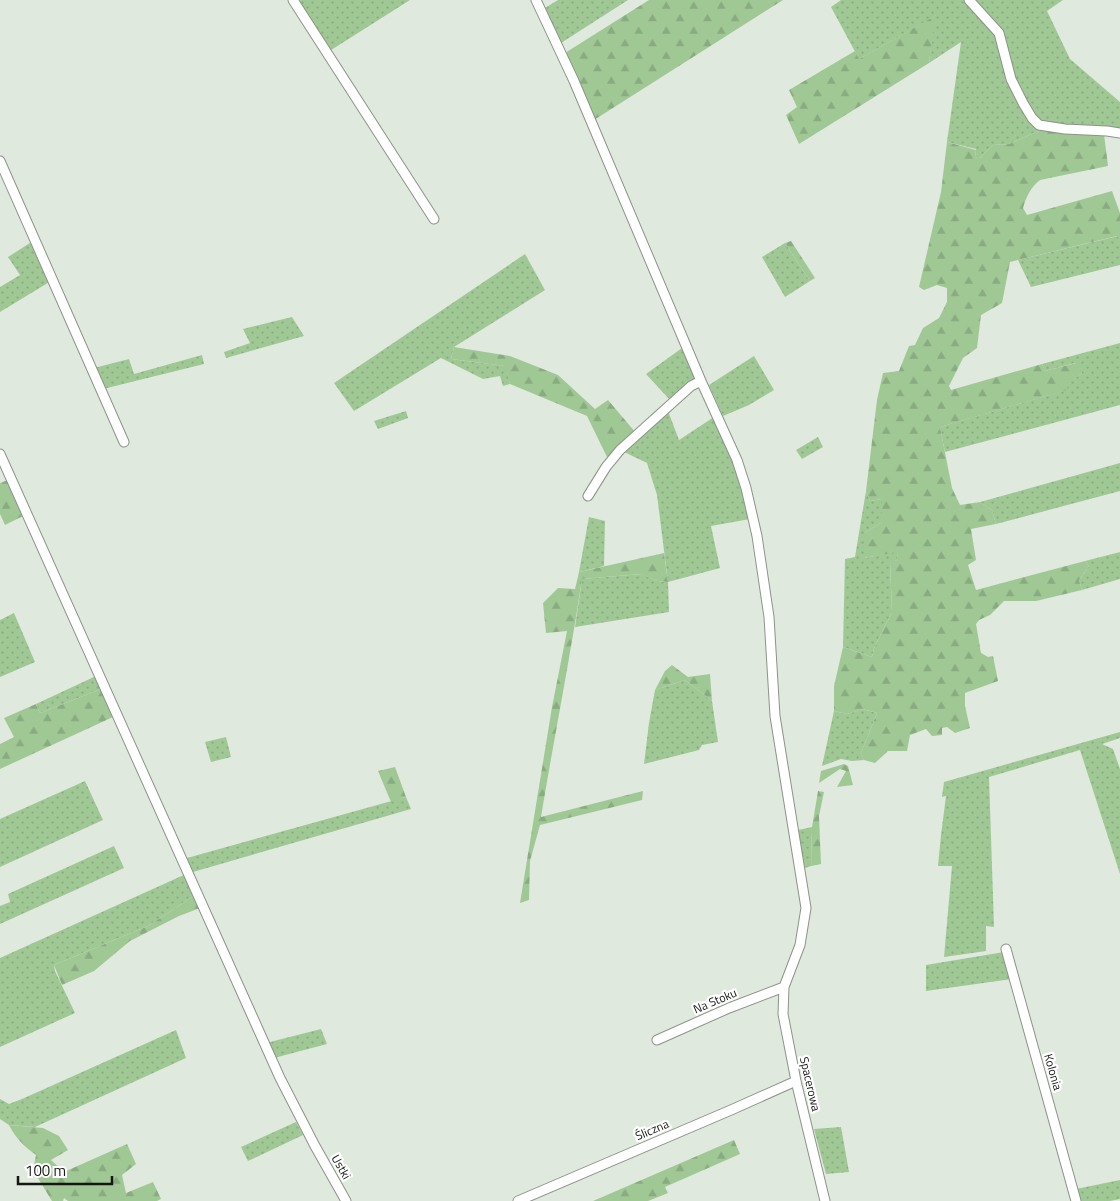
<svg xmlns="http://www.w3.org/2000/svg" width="1120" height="1201" font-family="'Titillium Web',sans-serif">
<defs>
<pattern id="grass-dots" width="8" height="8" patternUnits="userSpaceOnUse" patternTransform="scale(1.25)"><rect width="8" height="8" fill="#a0c895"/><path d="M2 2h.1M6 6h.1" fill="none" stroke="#89ab80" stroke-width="1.8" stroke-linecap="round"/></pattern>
<pattern id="forest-firs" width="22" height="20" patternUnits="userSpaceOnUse" patternTransform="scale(1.25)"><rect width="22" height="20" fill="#a0c895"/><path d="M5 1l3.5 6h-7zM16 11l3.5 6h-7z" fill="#89ab80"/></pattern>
</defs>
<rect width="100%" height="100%" fill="#e0e9de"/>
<path fill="url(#grass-dots)" d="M 301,0 L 410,0 L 328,52 L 296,4 Z
M 558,0 L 628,0 L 561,43 L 545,8 Z
M 841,0 L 965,0 L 996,32 L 1008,78 L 1043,129 L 1009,144 L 993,145 L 980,158 L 975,157 L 976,149 L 947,142 L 961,42 L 929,63 L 934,17 L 859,59 L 831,7 Z
M 973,0 L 1063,0 L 1047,11 L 1070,59 L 1120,102 L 1120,132 L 1043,123 L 1035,119 L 1014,78 L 1001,30 Z
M 1118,236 L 1120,240 L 1120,265 L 1031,287 L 1018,260 Z
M 33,241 L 51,281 L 0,312 L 0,287 L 20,275 L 8,257 Z
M 785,243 L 810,281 L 785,297 L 762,257 Z
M 525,254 L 545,290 L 454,347 L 451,359 L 506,366 L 510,384 L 503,386 L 500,376 L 483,379 L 441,358 L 354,411 L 334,383 Z
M 292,317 L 304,336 L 226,358 L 224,352 L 250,343 L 243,329 Z
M 1120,343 L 1120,405 L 945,452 L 940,427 L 1066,390 L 1067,384 L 1082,373 L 1075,363 L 1045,371 L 1042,364 Z
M 682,348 L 695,378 L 670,400 L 646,374 Z
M 202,355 L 204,364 L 103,389 L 94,368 L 129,359 L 134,374 Z
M 754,356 L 774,390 L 749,405 L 723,416 L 709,385 Z
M 406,411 L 408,418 L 378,429 L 374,421 Z
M 668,411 L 679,440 L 714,417 L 735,465 L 750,519 L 711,526 L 720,568 L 668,582 L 669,612 L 575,627 L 582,579 L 642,574 L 657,581 L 668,582 L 657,495 L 647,463 L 622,451 Z
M 818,437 L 823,447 L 802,459 L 796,450 Z
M 1120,463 L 1120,491 L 996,524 L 992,510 L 980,502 Z
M 866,491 L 870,501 L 882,499 L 882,522 L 865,533 L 865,558 L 897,551 L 898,560 L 890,562 L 892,612 L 874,648 L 872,657 L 843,647 L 845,559 L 855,557 Z
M 589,517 L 605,521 L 604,566 L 579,572 Z
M 1120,552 L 1120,579 L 1082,590 L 1079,580 L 1089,566 L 1085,561 Z
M 14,613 L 35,662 L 0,677 L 0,620 Z
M 96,676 L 101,689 L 40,713 L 36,704 Z
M 685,680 L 712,701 L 718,742 L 702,745 L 699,750 L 644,764 L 649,723 L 655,690 Z
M 863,709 L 877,713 L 861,753 L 864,760 L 852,761 L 841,759 L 822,766 L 834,711 L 847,714 Z
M 1120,732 L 1120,738 L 1102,744 L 1113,749 L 1120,769 L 1120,874 L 1080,750 L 989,777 L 994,927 L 986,926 L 986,951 L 944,957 L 952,866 L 938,866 L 941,835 L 946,796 L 942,797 L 944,782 Z
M 226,737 L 231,757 L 211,762 L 205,742 Z
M 85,781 L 103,820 L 0,867 L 0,819 Z
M 406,797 L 411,809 L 193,872 L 187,858 Z
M 812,827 L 811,866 L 805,868 L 798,830 Z
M 114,846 L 124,868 L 0,924 L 0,906 L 10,902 L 8,894 Z
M 186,874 L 195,895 L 148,926 L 54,965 L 55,971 L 75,1013 L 0,1047 L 0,958 Z
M 1004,952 L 1012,979 L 926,991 L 926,965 Z
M 321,1029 L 327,1044 L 274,1058 L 266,1043 Z
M 176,1030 L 186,1058 L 35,1127 L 9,1125 L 0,1119 L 0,1099 L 9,1104 L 22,1099 Z
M 296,1122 L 303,1135 L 248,1161 L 241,1147 Z
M 841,1127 L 849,1172 L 826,1174 L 814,1129 Z
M 1120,1180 L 1120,1199 L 1110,1201 L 1079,1201 L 1076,1189 Z"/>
<path fill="url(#forest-firs)" d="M 649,0 L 783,0 L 594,120 L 565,53 Z
M 935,16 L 929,63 L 799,144 L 786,115 L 797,107 L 789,90 L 855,51 L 859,59 Z
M 1043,129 L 1076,135 L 1104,134 L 1108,166 L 1040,180 C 1031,187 1026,197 1023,208 L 1027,215 L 1112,191 L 1120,213 L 1120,240 L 1117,236 L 1010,262 L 1002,303 L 981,315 L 977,348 L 963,358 L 949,386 L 951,390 L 1042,364 L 1045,371 L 1076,363 L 1081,367 L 1082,373 L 1068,384 L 1067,390 L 940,427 L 952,488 L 960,505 L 980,502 L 992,510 L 996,524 L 971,529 L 976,560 L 968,565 L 976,590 L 1085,561 L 1089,566 L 1079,580 L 1082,590 L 1036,601 L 1004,601 L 990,615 L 979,620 L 976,624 L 981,653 L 988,657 L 993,656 L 998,681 L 965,693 L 965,706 L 970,728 L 955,733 L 947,727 L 942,728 L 942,735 L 932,736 L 926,729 L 910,735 L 907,751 L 888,751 L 875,763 L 864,760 L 861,753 L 877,713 L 863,709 L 847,714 L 834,711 L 834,686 L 843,647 L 872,657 L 874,648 L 892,612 L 890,561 L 898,560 L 897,552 L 864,558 L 865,533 L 882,522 L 882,499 L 870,501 L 866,491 L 877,400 L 883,373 L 899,371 L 909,346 L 915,345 L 923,328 L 939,318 L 947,302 L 947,288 L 937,285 L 924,290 L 919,287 L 941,192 L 947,142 L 976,150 L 975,157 L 980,158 L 993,145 L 1009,144 Z
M 791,241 L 815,278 L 810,281 L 785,243 Z
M 454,347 L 510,356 L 558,375 L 595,409 L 608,400 L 636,433 L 608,459 L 587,416 L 510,384 L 505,366 L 451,359 Z
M 8,480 L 23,516 L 5,525 L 0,514 L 0,483 Z
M 664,553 L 668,582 L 657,581 L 641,574 L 582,579 C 570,659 554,738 541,817 L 643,791 L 642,800 L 540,825 L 530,861 L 529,900 L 520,903 L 552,707 L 567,631 L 546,633 L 543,603 L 558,588 L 575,589 L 579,572 Z
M 672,665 L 688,677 L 710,674 L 712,701 L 685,680 L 655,690 L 665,671 Z
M 101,689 L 113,717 L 0,769 L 0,744 L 14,737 L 4,718 L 36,704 L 40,713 Z
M 844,764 L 848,766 L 853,785 L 837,787 L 846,771 L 840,769 L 819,783 L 821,771 Z
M 395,767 L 406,797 L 391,802 L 378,771 Z
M 818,791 L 824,792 L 819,816 L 821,864 L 811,866 L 812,827 Z
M 195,895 L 200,908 L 179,916 L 130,941 L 94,971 L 62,985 L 54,965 L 148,926 Z
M 9,1125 L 43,1128 L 59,1136 L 68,1150 L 51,1160 L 64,1172 L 127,1144 L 136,1164 L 122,1175 L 126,1193 L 153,1182 L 161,1199 L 157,1201 L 68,1201 L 64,1198 L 63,1201 L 52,1201 L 33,1170 L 36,1155 C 25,1147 16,1139 9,1125 Z
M 734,1140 L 740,1154 L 665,1187 L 668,1193 L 648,1201 L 593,1201 Z"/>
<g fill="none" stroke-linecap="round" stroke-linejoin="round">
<defs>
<path id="minor" d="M 293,0 L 434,219
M 536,0 L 574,81 L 701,381 L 737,460 L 746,488 L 757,536 L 769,617 L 775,716 L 806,908 L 800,945 L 784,987 L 783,1014 L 796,1081 L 825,1201
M 969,0 L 999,33 L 1011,79 L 1023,103 L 1032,118 L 1039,125 L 1065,129 L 1107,131 L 1120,133
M 0,161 L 124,442
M 0,454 L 280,1078 L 315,1146 L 346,1201
M 588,496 L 606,467 L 620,450 L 691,386 L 701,381
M 1006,949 L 1076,1201
M 657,1040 L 729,1008 L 784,987
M 518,1201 L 731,1110 L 796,1081"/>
</defs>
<use href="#minor" stroke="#8c9389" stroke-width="11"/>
<use href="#minor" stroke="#fff" stroke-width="9"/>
</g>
<g text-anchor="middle" stroke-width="4.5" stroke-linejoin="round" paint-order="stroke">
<g font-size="12" fill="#141714" stroke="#fff">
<text transform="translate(715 1001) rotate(-23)" y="4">Na Stoku</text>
<text transform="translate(1053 1072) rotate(74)" y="4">Kolonia</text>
<text transform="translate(810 1084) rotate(77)" y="4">Spacerowa</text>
<text transform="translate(652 1130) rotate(-23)" y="4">Śliczna</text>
<text transform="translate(341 1167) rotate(60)" y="4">Ustki</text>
</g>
</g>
<path d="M18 1176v8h94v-8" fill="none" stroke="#141714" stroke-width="2.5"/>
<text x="25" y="1176" font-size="15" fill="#141714" stroke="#ffffff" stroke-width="4" paint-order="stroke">100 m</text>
</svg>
